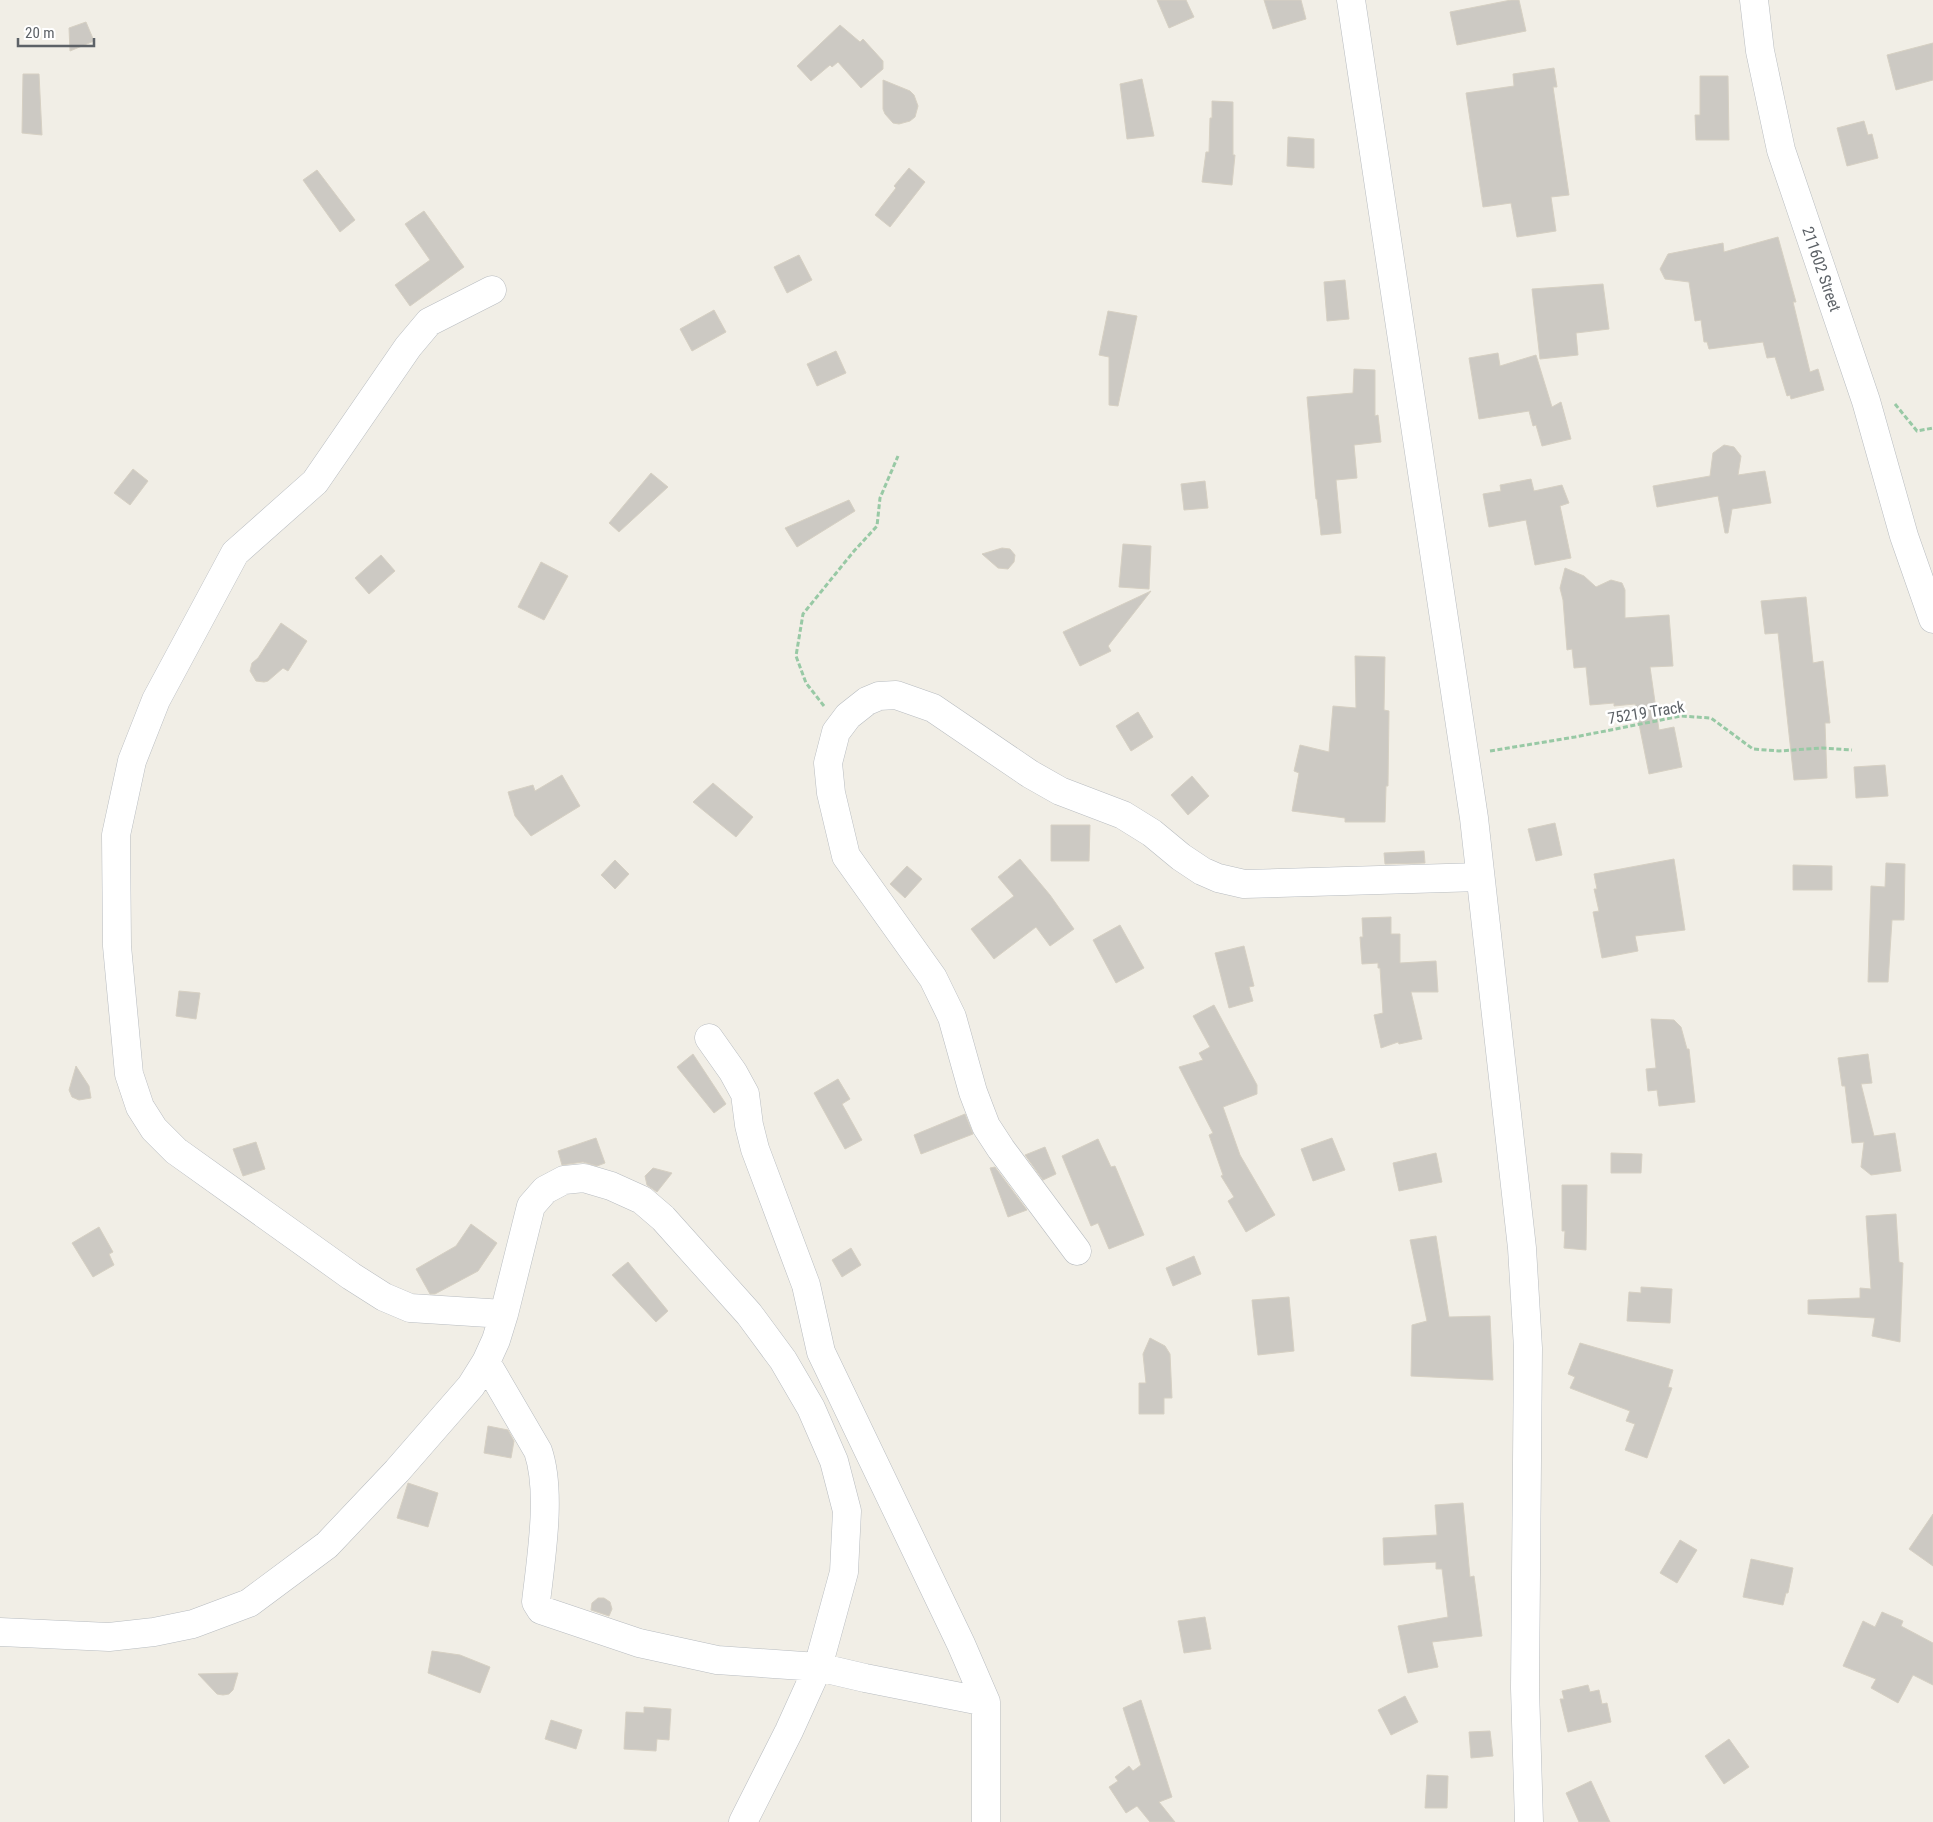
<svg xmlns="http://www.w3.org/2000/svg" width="1933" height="1822" font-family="'Roboto Condensed',sans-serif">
<rect width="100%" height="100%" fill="#f1eee6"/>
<path fill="#ccc9c3" stroke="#d6d0c3" d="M 1157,0 L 1186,0 L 1194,17 L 1169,28 Z
M 1264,0 L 1301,0 L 1306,19 L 1273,29 Z
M 1511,0 L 1519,0 L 1526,31 L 1457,45 L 1450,12 Z
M 86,22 L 94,41 L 70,51 L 69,28 Z
M 840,25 L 860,42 L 863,39 L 883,61 L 883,69 L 861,88 L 838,62 L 832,67 L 830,65 L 811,81 L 797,66 Z
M 1933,43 L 1933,80 L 1896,90 L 1887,55 Z
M 1554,68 L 1557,87 L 1553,87 L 1569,195 L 1551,197 L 1556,231 L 1517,237 L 1511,203 L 1483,207 L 1466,93 L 1514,86 L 1513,74 Z
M 23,74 L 39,74 L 42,135 L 22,133 Z
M 1700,76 L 1728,76 L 1729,140 L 1696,140 L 1695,115 L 1700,115 Z
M 1142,79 L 1154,136 L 1127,139 L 1120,84 Z
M 883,80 L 910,91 L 914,95 L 918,106 L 915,117 L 910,121 L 899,124 L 893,123 L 885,114 L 883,109 Z
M 1212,101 L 1233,102 L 1233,155 L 1235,155 L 1232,185 L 1202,182 L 1206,152 L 1209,152 L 1210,118 L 1212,118 Z
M 1864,121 L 1868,135 L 1872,134 L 1878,158 L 1847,166 L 1837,128 Z
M 1288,137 L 1314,139 L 1314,168 L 1287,166 Z
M 909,168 L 925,182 L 890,227 L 875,215 L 896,188 L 894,186 Z
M 317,170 L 355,220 L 340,232 L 303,180 Z
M 424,211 L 464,267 L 410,306 L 395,285 L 430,260 L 405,224 Z
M 1778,237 L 1796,302 L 1793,302 L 1810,372 L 1818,369 L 1824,390 L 1791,399 L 1790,395 L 1787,396 L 1775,357 L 1767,358 L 1763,342 L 1709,349 L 1707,342 L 1704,342 L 1701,320 L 1695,321 L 1689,282 L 1665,279 L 1660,269 L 1668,254 L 1723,243 L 1724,252 Z
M 799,255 L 812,280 L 787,293 L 774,267 Z
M 1345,280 L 1349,319 L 1327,321 L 1324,282 Z
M 1603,284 L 1609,329 L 1576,333 L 1578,355 L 1540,359 L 1532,289 Z
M 714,310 L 726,332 L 692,351 L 680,329 Z
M 1108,311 L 1137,316 L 1118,406 L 1109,405 L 1109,357 L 1099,355 Z
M 836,351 L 846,373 L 817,386 L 807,364 Z
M 1498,353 L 1500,366 L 1536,355 L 1552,407 L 1561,402 L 1571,439 L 1542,446 L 1536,425 L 1533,426 L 1529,411 L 1479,419 L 1469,358 Z
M 1354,369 L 1375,370 L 1375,416 L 1378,415 L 1381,442 L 1354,445 L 1357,478 L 1336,480 L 1341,533 L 1321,535 L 1317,499 L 1316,499 L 1307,397 L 1353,393 Z
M 1724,445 L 1734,447 L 1741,456 L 1738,475 L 1765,471 L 1771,503 L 1732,509 L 1728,533 L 1725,533 L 1718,496 L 1657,507 L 1653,486 L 1710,476 L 1713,453 Z
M 133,469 L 148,481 L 130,505 L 114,493 Z
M 651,473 L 668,487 L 619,532 L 609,523 Z
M 1531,479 L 1534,491 L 1562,485 L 1569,503 L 1560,506 L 1571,558 L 1535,565 L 1526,520 L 1489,527 L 1483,494 L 1501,491 L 1500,485 Z
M 1205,481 L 1208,508 L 1184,510 L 1181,484 Z
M 849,500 L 855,511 L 797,547 L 785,528 Z
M 1123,544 L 1151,546 L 1149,589 L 1119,587 Z
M 1002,548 L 1010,549 L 1015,555 L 1014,562 L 1008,569 L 998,568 L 982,554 Z
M 381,555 L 395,571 L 369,594 L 355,578 Z
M 541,562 L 568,576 L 544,620 L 518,607 Z
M 1565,568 L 1584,576 L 1596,587 L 1611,580 L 1622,583 L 1625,590 L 1625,618 L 1669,615 L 1673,666 L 1650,667 L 1659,730 L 1674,727 L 1682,767 L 1649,774 L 1635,704 L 1614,706 L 1614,703 L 1590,705 L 1586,667 L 1574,668 L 1572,649 L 1567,650 L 1563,600 L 1560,588 Z
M 1151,591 L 1108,646 L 1111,651 L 1080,666 L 1063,632 Z
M 1806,597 L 1813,663 L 1823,661 L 1830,723 L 1825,723 L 1827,778 L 1794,780 L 1778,633 L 1765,634 L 1761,601 Z
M 281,623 L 307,641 L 288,671 L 283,668 L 268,681 L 264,682 L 256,681 L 250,671 L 252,663 L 258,658 Z
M 1355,656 L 1385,657 L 1384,710 L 1389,711 L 1388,786 L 1386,786 L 1385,822 L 1345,822 L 1345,818 L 1292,811 L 1299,773 L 1294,771 L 1300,745 L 1329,752 L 1333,706 L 1356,708 Z
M 1138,712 L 1153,737 L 1131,751 L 1116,726 Z
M 1885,765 L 1888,796 L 1856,798 L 1854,767 Z
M 562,775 L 580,806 L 531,836 L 515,816 L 508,792 L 533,785 L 535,791 Z
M 1192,776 L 1209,796 L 1188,815 L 1171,795 Z
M 713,783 L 753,817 L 736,837 L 693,802 Z
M 1555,823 L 1562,855 L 1536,861 L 1528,829 Z
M 1051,825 L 1090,825 L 1089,861 L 1051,861 Z
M 1424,851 L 1425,863 L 1385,864 L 1384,853 Z
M 1020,859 L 1050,895 L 1074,929 L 1050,946 L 1036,927 L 994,959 L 971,929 L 1014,896 L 998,877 Z
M 1674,859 L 1685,930 L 1635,936 L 1638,951 L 1602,958 L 1593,912 L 1599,911 L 1594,889 L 1597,889 L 1594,874 Z
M 615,860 L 629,874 L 615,889 L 601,875 Z
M 1886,863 L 1905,864 L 1904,920 L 1892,920 L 1888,982 L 1868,982 L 1871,886 L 1885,887 Z
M 1793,865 L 1832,866 L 1832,890 L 1793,890 Z
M 907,866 L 922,879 L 905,898 L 890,884 Z
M 1391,917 L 1391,934 L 1400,934 L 1400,963 L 1436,961 L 1438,992 L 1411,992 L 1422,1039 L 1399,1044 L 1398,1042 L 1381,1048 L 1374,1015 L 1383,1013 L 1380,968 L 1378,968 L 1378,963 L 1362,964 L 1360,937 L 1363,937 L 1362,918 Z
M 1120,925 L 1144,968 L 1116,983 L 1093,940 Z
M 1244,946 L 1254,986 L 1249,987 L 1253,1001 L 1229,1008 L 1215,953 Z
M 179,991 L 200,993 L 196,1019 L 176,1016 Z
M 1214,1005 L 1257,1085 L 1257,1094 L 1223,1107 L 1240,1155 L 1275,1215 L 1246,1232 L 1228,1201 L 1234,1197 L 1221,1176 L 1223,1175 L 1209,1135 L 1213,1133 L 1179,1067 L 1203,1060 L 1199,1053 L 1210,1047 L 1193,1016 Z
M 1651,1019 L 1674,1020 L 1681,1027 L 1687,1049 L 1689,1049 L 1695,1102 L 1659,1106 L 1657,1090 L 1648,1091 L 1646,1069 L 1656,1068 Z
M 693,1054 L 726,1104 L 714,1113 L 677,1067 Z
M 1868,1054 L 1872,1083 L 1861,1084 L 1874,1136 L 1895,1133 L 1901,1171 L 1871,1175 L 1861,1167 L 1864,1142 L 1852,1143 L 1845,1086 L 1842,1086 L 1838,1058 Z
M 76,1066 L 89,1086 L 91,1098 L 79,1100 L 72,1097 L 69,1090 Z
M 838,1079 L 850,1099 L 842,1104 L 862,1140 L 845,1149 L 814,1093 Z
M 965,1114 L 973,1134 L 921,1154 L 914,1135 Z
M 596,1138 L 605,1163 L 597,1166 L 583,1162 L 562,1165 L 558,1151 Z
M 1332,1138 L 1345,1170 L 1313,1181 L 1301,1149 Z
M 1098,1139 L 1111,1167 L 1115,1166 L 1144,1235 L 1109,1249 L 1098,1223 L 1091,1226 L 1062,1156 Z
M 256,1142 L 265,1169 L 243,1176 L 233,1149 Z
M 1045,1147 L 1056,1174 L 1043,1180 L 1025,1155 Z
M 1436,1153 L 1442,1182 L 1399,1191 L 1393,1163 Z
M 1611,1153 L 1642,1154 L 1641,1173 L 1611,1173 Z
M 995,1167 L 1027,1210 L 1008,1217 L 990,1168 Z
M 653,1168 L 672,1173 L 657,1192 L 647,1185 L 645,1176 Z
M 1562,1185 L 1587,1185 L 1586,1250 L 1564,1248 L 1565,1231 L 1562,1231 Z
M 1896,1214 L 1899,1262 L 1903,1263 L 1900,1342 L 1872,1336 L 1875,1318 L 1808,1314 L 1808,1300 L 1860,1298 L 1860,1288 L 1871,1289 L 1866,1216 Z
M 471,1224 L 497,1243 L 478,1271 L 435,1294 L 430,1294 L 416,1269 L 456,1246 Z
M 99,1227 L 113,1252 L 109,1254 L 114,1265 L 93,1277 L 72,1243 Z
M 1436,1236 L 1449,1317 L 1490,1316 L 1493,1380 L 1411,1376 L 1412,1325 L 1427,1321 L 1410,1240 Z
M 851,1248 L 861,1265 L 842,1277 L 832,1260 Z
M 1194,1256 L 1201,1274 L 1173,1286 L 1166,1268 Z
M 628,1262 L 668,1311 L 656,1322 L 612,1275 Z
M 1641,1287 L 1672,1289 L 1670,1323 L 1627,1321 L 1629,1292 L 1641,1293 Z
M 1289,1297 L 1294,1351 L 1258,1355 L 1252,1300 Z
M 1150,1338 L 1165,1346 L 1170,1354 L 1172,1398 L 1164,1398 L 1164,1414 L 1139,1414 L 1139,1383 L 1146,1383 L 1143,1354 Z
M 1580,1343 L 1673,1370 L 1668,1387 L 1672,1388 L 1647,1458 L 1625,1450 L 1635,1424 L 1626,1421 L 1630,1411 L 1570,1388 L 1575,1377 L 1568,1374 Z
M 488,1426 L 508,1430 L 514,1441 L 511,1458 L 484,1453 Z
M 408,1483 L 438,1493 L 428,1527 L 397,1518 Z
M 1463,1503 L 1470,1577 L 1474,1576 L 1482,1636 L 1432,1642 L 1438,1667 L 1408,1673 L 1398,1626 L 1448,1617 L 1442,1569 L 1436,1569 L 1436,1562 L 1384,1565 L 1383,1538 L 1437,1535 L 1435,1505 Z
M 1933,1514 L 1933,1566 L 1909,1549 Z
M 1680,1540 L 1697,1550 L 1677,1583 L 1660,1573 Z
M 1751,1559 L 1793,1568 L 1788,1593 L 1786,1593 L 1783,1605 L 1743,1597 Z
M 598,1598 L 604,1598 L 610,1602 L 612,1609 L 609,1616 L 591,1610 L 592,1603 Z
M 1882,1612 L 1903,1621 L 1901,1626 L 1933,1643 L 1933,1685 L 1913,1675 L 1898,1703 L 1871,1688 L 1876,1679 L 1843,1666 L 1863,1621 L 1875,1627 Z
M 1205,1617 L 1211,1649 L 1184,1653 L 1178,1621 Z
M 432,1651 L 460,1655 L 490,1667 L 480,1693 L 428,1673 Z
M 238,1673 L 233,1690 L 229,1694 L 223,1695 L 217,1694 L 198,1674 Z
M 1588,1685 L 1590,1692 L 1599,1690 L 1602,1704 L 1607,1703 L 1611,1722 L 1568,1732 L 1560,1699 L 1564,1699 L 1562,1691 Z
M 1405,1696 L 1418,1722 L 1391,1735 L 1378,1710 Z
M 1141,1700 L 1172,1797 L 1159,1802 L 1175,1822 L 1150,1822 L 1137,1806 L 1126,1813 L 1109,1787 L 1118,1781 L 1115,1777 L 1129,1766 L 1133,1771 L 1141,1765 L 1123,1708 Z
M 644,1707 L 671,1709 L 669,1740 L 657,1739 L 656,1751 L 624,1749 L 626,1712 L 644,1713 Z
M 551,1720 L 582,1730 L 576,1749 L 545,1739 Z
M 1490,1731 L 1493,1756 L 1471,1758 L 1469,1732 Z
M 1729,1739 L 1749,1767 L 1724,1784 L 1705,1756 Z
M 1427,1775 L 1448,1776 L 1447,1808 L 1425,1808 Z
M 1591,1781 L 1610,1822 L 1579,1822 L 1566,1793 Z"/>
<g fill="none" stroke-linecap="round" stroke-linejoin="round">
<defs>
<path id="minor" d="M 1754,0 L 1760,51 L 1781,150 L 1866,401 L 1904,536 L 1933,619
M 709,1038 L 733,1072 L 745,1094 L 749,1125 L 755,1149 L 806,1285 L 821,1352 L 961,1644 L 986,1702 L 986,1822
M 1077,1251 L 1001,1149 L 986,1126 L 973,1092 L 952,1017 L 933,978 L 846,856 L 831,793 L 828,763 L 836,732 L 848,716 L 867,701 L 879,696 L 896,695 L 933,708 L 1030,774 L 1060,791 L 1123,815 L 1152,833 L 1181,857 L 1202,871 L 1218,878 L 1244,884 L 1480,877
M 486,1362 L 538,1451 C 552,1492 541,1558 536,1602 L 541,1610 L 639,1643 L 717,1660 L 818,1667 L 844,1572 L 847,1511 L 834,1461 L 811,1408 L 783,1360 L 749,1314 L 663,1218 L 642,1200 L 611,1186 L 584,1178 L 564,1180 L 545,1190 L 531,1206 L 504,1314 L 410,1308 L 384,1297 L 351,1276 L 176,1151 L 154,1129 L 140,1107 L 129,1074 L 117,946 L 116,835 L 132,761 L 156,700 L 235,553 L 315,482 L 408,347 L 429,322 L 492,290
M 0,1632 L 109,1637 L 154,1632 L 193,1624 L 249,1603 L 327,1545 L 397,1471 L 471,1386 L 486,1362 L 496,1340 L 504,1314
M 743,1822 L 789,1731 L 818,1667 L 865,1678 L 986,1702"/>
<path id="tertiary" d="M 1351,0 L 1474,818 L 1522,1248 L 1528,1348 L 1525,1688 L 1529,1822"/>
</defs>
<use href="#minor" stroke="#b8bcc0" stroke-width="29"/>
<use href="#tertiary" stroke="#b8bcc0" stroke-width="29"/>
<path stroke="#98c9a5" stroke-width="3" stroke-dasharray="5 2.5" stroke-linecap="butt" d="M 1895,404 L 1917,431 L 1933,428
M 824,706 L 806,683 L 796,656 L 803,614 L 854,551 L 877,526 L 880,498 L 898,456
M 1490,751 L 1575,737 L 1681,716 L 1711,718 L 1753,749 L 1779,751 L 1822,748 L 1852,750"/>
<use href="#minor" stroke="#fff" stroke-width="28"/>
<use href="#tertiary" stroke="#fff" stroke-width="28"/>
</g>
<g text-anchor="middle" stroke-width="5" stroke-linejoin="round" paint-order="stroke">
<g font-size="16" fill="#5d6267" stroke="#fff">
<text transform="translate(1822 269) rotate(71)" y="6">211602 Street</text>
<text transform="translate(1646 712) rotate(-9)" y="6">75219 Track</text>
</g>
</g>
<path d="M18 38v8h76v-8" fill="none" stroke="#5d6267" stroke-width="2.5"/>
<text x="25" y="38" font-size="15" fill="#5d6267" stroke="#ffffff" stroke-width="4" paint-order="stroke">20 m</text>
</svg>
